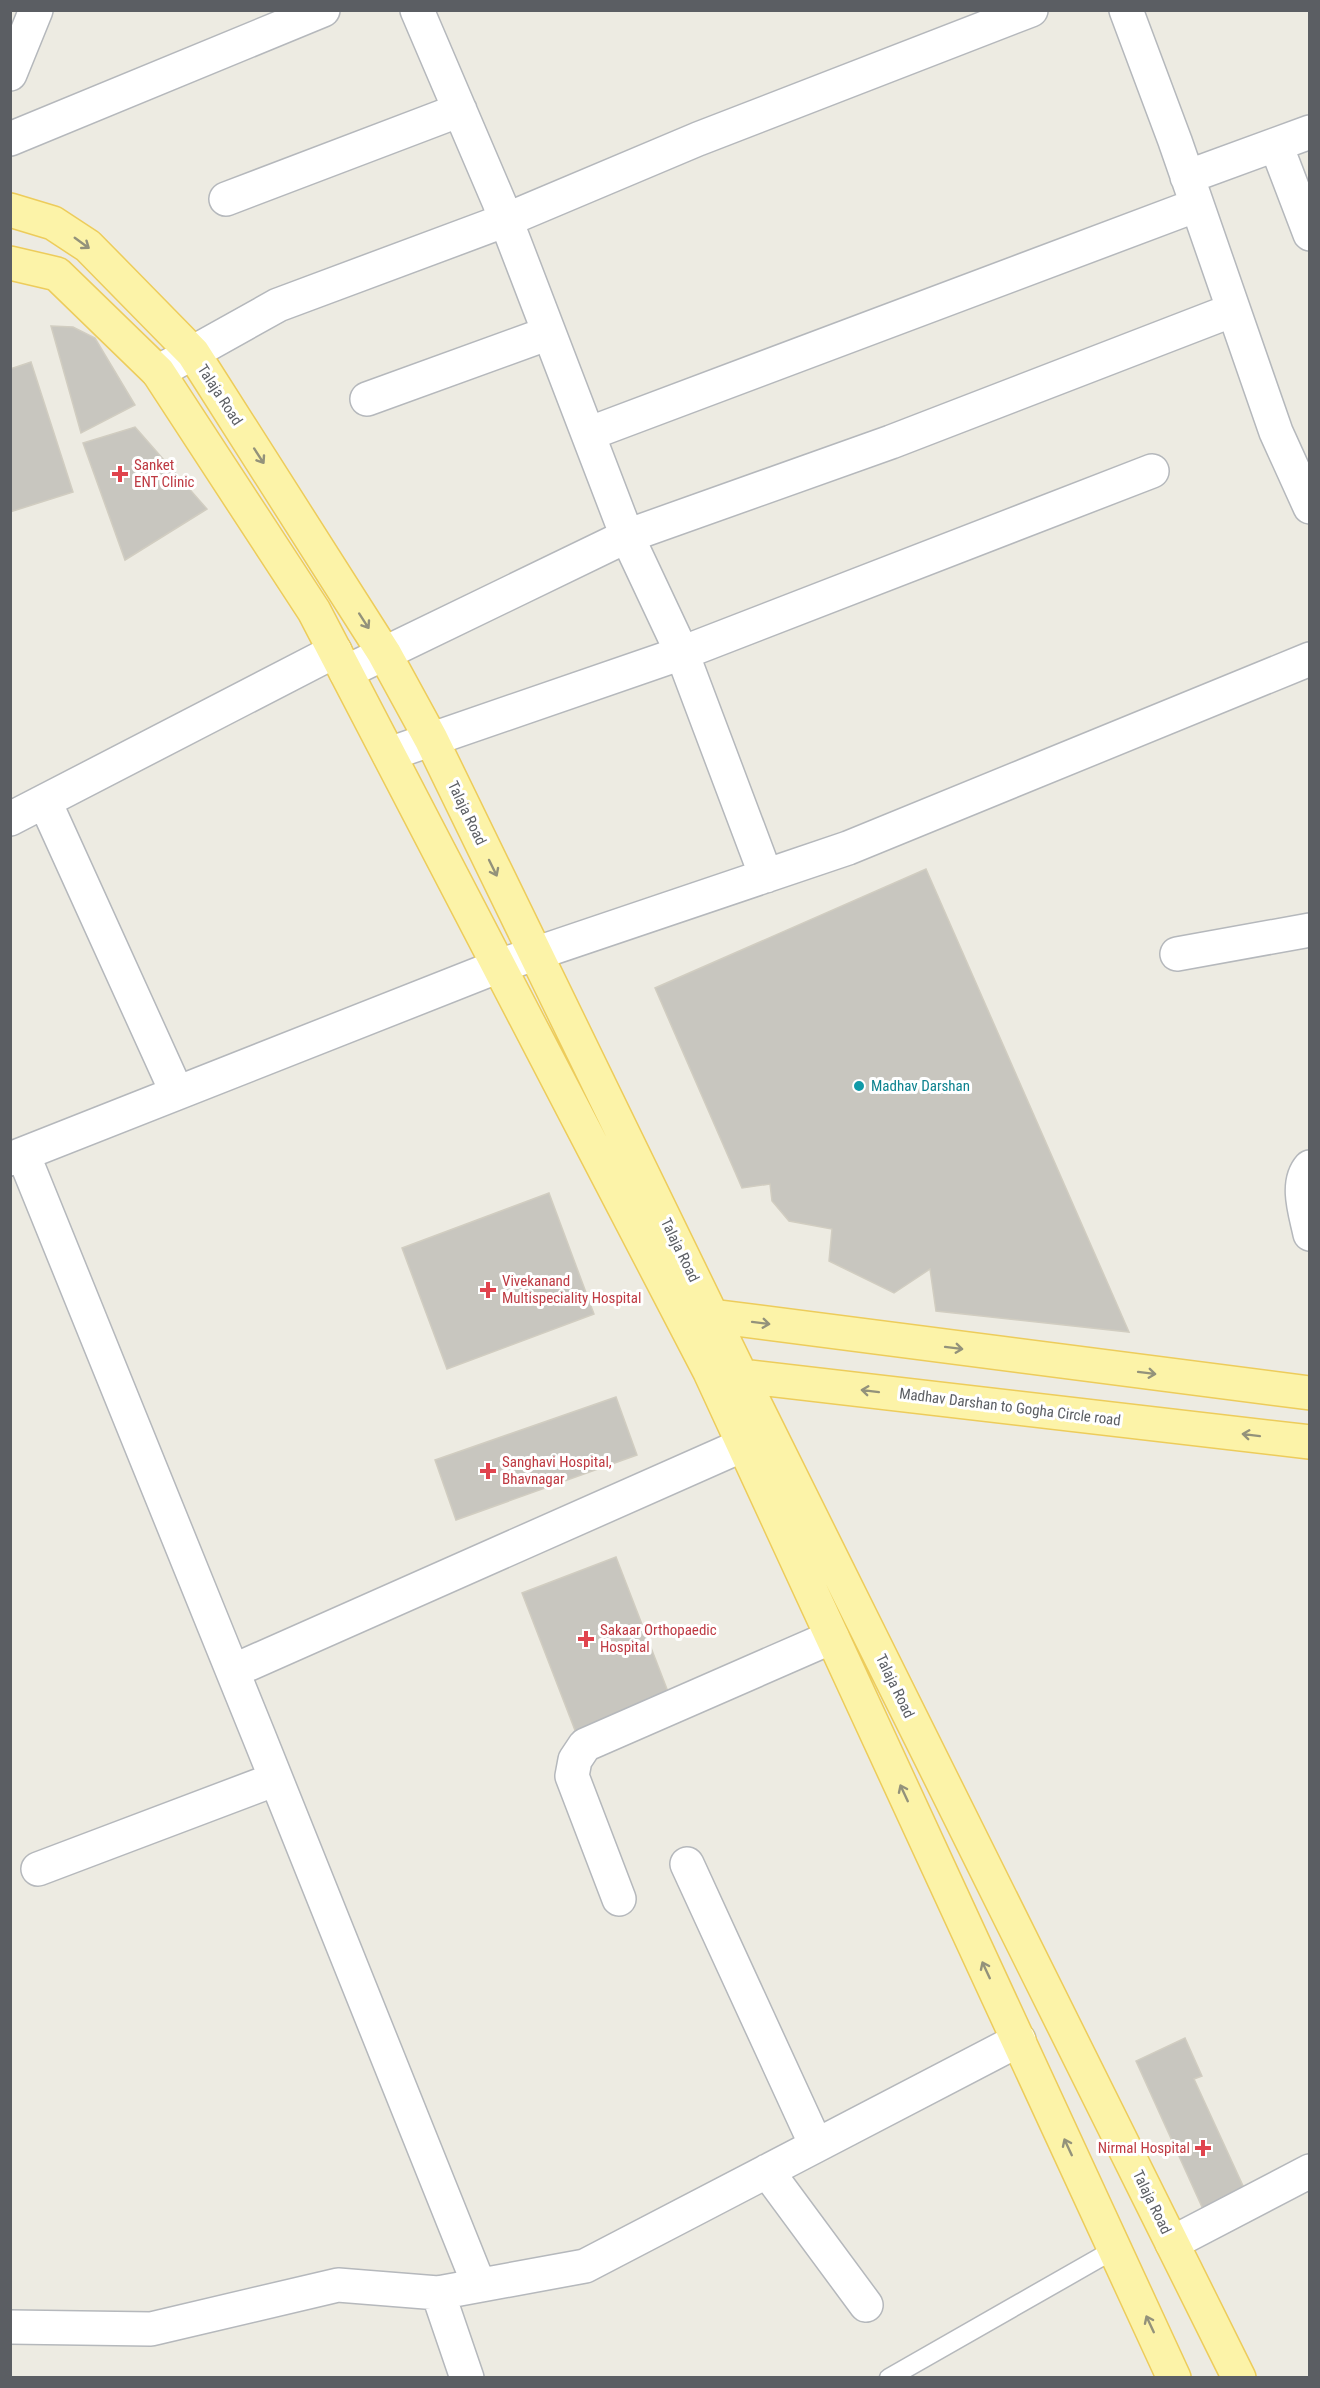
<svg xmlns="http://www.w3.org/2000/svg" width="1320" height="2388" font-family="'Roboto Condensed',sans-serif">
<rect width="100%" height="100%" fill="#edebe2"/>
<path fill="#c8c6bf" stroke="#d1cdc1" stroke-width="1.5" d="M 51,326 L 73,327 L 95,338 L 135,405 L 81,433 Z
M 31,362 L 73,492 L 10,512 L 10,369 Z
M 135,427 L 207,509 L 125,560 L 83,443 Z
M 926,869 L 1129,1332 L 936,1311 L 930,1269 L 894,1293 L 829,1261 L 832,1229 L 789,1221 L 772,1201 L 770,1184 L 742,1188 L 655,988 Z
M 549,1193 L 594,1314 L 447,1369 L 402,1248 Z
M 616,1397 L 637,1455 L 456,1520 L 435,1460 Z
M 616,1557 L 672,1702 L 578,1738 L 522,1593 Z
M 1185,2038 L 1202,2076 L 1194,2079 L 1249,2199 L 1207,2218 L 1136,2061 Z"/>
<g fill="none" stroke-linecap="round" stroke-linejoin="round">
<defs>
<path id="lane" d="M 889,2378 L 1115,2249"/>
<path id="street" d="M 1126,10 L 1175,141 L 1276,432 L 1310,507
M 10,74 L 36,10
M 10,139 L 323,10
M 1276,145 L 1310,234
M 1187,177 L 1310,132
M 226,199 L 460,110
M 158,372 L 278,305 L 506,220 L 698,139 L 1031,10
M 367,399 L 549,333
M 588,434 L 1197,205
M 346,672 L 627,536 L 499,202 L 417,10
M 389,754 L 682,653 L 1152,471
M 45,802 L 177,1093
M 10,819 L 335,651
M 766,876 L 682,653 L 627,536 L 891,442 L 1233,310
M 1177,954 L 1310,930
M 23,1154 L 258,1734 L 479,2285
M 10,1159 L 499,966 L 848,848 L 1310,659
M 1310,1167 C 1295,1184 1306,1214 1310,1234
M 233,1671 L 743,1445
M 687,1864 L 816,2145
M 38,1869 L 276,1779
M 619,1899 L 572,1776 L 575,1760 L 585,1745 L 832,1637
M 767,2171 L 866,2305
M 1172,2243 L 1310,2171
M 438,2293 L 467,2378
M 10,2327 L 151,2329 L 338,2285 L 438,2293 L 585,2266 L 1019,2040"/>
<path id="primary" d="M 10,210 L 53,223 L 88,246 L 193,353 L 384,653 L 431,739 L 741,1376 L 1239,2378
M 10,263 L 57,274 L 158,372 L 314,611 L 710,1372 L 1174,2378
M 695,1317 L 712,1316 L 1310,1393
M 724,1374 L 1310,1442"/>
</defs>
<use href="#lane" stroke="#b5b8bc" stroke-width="21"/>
<use href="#street" stroke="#b5b8bc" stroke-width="36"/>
<use href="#primary" stroke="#edcc5b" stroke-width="36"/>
<use href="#lane" stroke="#fff" stroke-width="18"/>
<use href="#street" stroke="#fff" stroke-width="33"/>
<use href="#primary" stroke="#fcf3a8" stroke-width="33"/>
</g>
<defs><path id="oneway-shaft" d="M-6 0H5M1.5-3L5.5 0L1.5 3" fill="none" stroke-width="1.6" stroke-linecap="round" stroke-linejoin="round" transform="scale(1.5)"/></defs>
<g stroke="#93927b">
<use href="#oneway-shaft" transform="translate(82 243) rotate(36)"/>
<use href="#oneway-shaft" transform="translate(259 456) rotate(57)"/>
<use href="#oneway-shaft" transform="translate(364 621) rotate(57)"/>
<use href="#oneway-shaft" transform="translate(493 868) rotate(64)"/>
<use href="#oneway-shaft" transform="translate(761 1323) rotate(7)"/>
<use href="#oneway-shaft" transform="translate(954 1348) rotate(7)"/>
<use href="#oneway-shaft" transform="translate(1147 1373) rotate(7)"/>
<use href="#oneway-shaft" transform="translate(870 1391) rotate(-173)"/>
<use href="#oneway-shaft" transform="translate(1251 1435) rotate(-173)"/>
<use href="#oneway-shaft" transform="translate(904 1793) rotate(-115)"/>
<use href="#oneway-shaft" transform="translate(986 1970) rotate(-115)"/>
<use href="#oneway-shaft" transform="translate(1068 2147) rotate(-115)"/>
<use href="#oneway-shaft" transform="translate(1150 2324) rotate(-115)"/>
</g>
<g fill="#e0444e" stroke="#fff" stroke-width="2">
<path d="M117 465h6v6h6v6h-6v6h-6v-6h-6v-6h6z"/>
<path d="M485 1281h6v6h6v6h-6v6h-6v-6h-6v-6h6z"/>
<path d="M485 1462h6v6h6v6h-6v6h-6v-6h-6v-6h6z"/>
<path d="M583 1630h6v6h6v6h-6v6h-6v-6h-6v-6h6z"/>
<path d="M1200 2139h6v6h6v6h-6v6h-6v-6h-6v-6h6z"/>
</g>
<circle fill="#0f9aa8" stroke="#fff" stroke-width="2" cx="859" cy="1086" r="6"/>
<g text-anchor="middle" stroke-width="6" stroke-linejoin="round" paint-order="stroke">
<g font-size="15" fill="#5b5e63" stroke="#fff">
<text transform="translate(220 395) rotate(57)" y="5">Talaja Road</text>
<text transform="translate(467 813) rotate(64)" y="5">Talaja Road</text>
<text transform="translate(680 1250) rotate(64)" y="5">Talaja Road</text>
<text transform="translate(1010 1407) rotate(7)" y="5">Madhav Darshan to Gogha Circle road</text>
<text transform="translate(895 1686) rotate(64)" y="5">Talaja Road</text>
<text transform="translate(1152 2202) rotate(64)" y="5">Talaja Road</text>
</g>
<g font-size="15" fill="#be3a42" stroke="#fff" text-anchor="start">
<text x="134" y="470">Sanket<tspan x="134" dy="17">ENT Clinic</tspan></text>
<text x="502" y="1286">Vivekanand<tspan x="502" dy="17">Multispeciality Hospital</tspan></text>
<text x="502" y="1467">Sanghavi Hospital,<tspan x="502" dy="17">Bhavnagar</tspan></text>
<text x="600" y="1635">Sakaar Orthopaedic<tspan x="600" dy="17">Hospital</tspan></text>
<text x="1190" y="2153" text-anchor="end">Nirmal Hospital</text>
</g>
<g font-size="15" fill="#0d838f" stroke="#fff" text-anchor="start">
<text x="871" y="1091">Madhav Darshan</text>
</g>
</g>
<rect width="1320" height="2388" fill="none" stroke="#5b5e63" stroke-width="24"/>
</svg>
